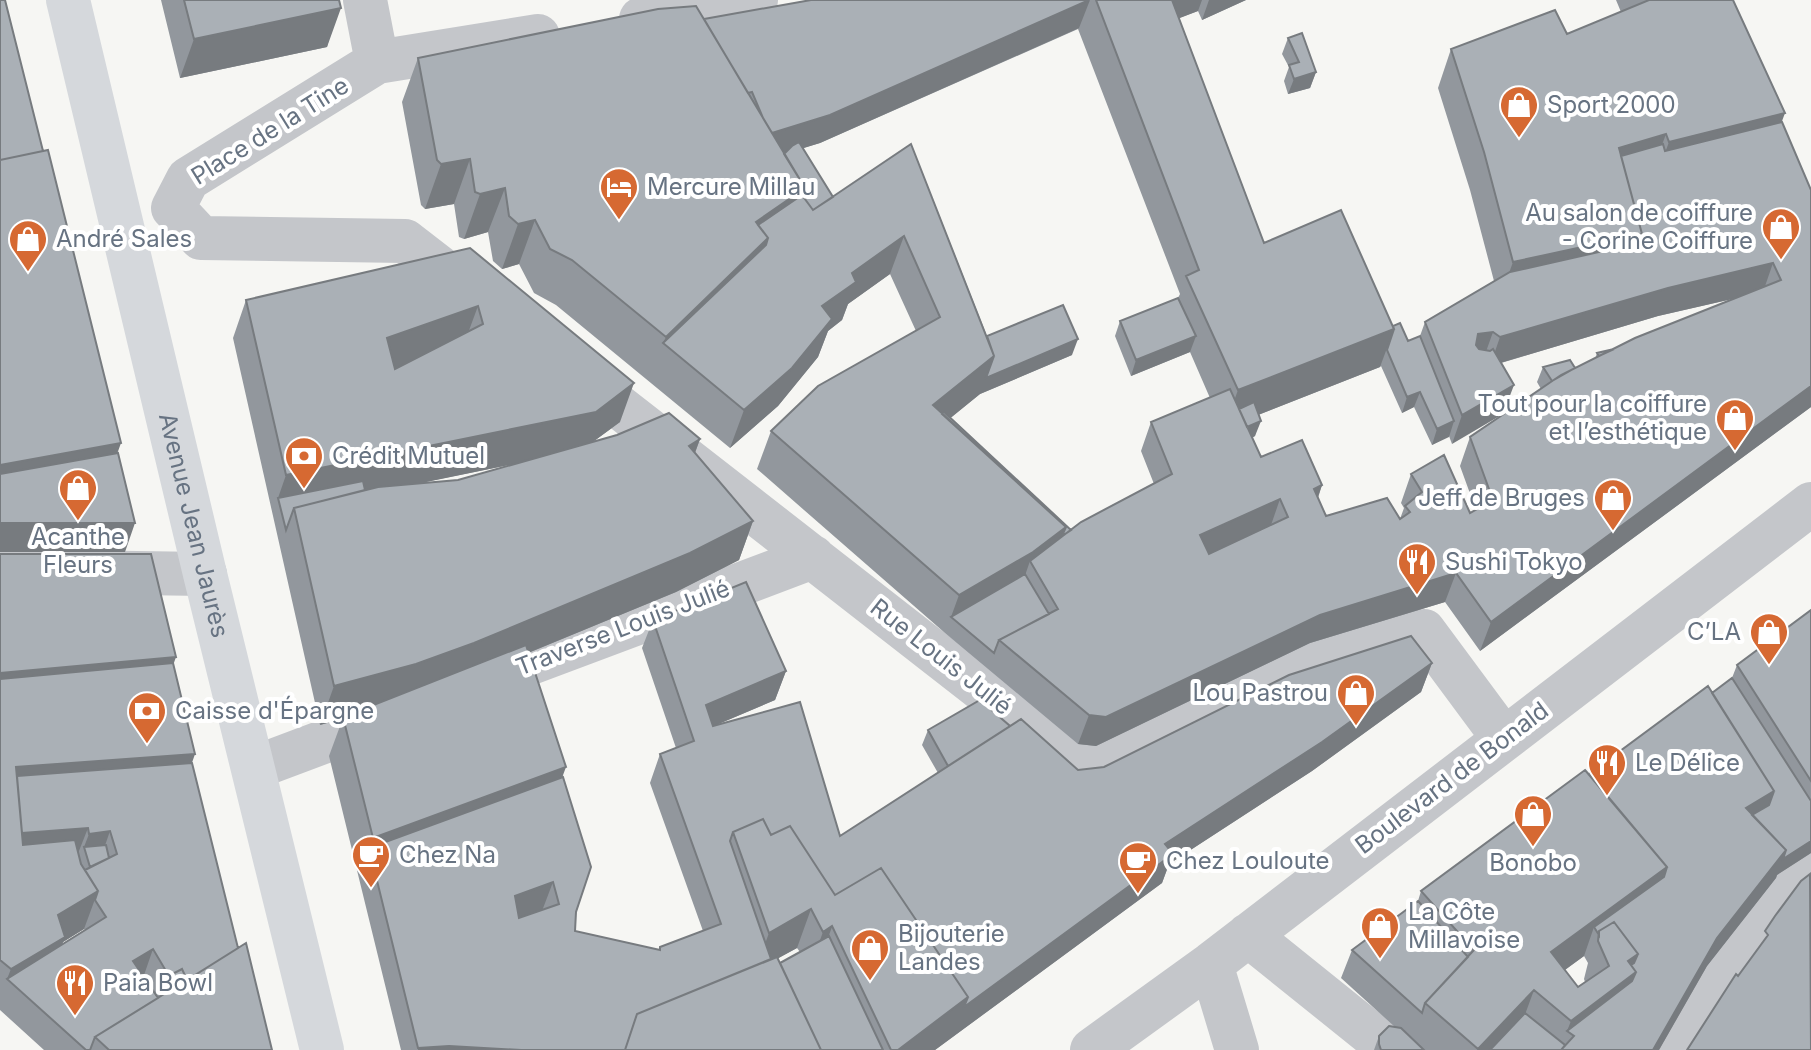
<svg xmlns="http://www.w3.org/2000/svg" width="1811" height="1050" font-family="Inter,sans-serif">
<rect width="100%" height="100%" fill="#f6f6f3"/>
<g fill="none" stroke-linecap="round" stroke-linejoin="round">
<path stroke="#c4c6ca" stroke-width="44" d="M 365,0 L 377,62
M 641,19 L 756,0
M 173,208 L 201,238 L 405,241 L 475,295
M 173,208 L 188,179 L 377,62 L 538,36
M 577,374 L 1075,762 L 1295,661 L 1424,631 L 1504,739
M 0,571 L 205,574
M 475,684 L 813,557
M 254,768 L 392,716
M 1248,935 L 1391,1050
M 1211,964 L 1237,1050
M 1092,1050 L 1211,964 L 1811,504
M 1676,1050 L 1777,895 L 1811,875"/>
<path stroke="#d5d8dc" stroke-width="44" id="s1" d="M 68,0 L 205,574 L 322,1050"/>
</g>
<path fill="#92979d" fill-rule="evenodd" d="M 161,0 L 339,0 L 327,47 L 180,78 Z
M 811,0 L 1246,0 L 1202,20 L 1198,11 L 1179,18 L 1264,243 L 1393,326 L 1408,341 L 1420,336 L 1425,322 L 1494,281 L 1470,190 L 1438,88 L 1451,49 L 1567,34 L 1621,12 L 1616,0 L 1733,0 L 1782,122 L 1811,407 L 1480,651 L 1445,602 L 1310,643 L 1096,746 L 1078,744 L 945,633 L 757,469 L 771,431 L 916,331 L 890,274 L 848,304 L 842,320 L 828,331 L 818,357 L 778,406 L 730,448 L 556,305 L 534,293 L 519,264 L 502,269 L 493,261 L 488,232 L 464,239 L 459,237 L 454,204 L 425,209 L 421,205 L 402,102 L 418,58 L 704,19 ZM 1078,29 L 1180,294 L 1178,298 L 1120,321 L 1115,336 L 1131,376 L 1190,352 L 1210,398 L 1151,422 L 1141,451 L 1154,484 L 1071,530 L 950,418 L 980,394 L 1072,355 L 987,336 L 911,144 L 833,197 L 803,148 L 820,143 ZM 1736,298 L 1615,349 L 1597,353 L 1595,359 L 1575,368 L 1543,367 L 1537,382 L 1541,389 L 1470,437 L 1460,466 L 1476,510 L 1470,513 L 1411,474 L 1401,503 L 1404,508 L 1400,519 L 1326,516 L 1318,498 L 1322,485 L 1261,457 L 1252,438 L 1255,436 L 1258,415 L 1380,367 L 1381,366 L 1402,413 L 1414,407 L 1432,445 L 1449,436 L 1452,444 L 1501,363 L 1658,316 Z
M 1288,38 L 1316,72 L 1310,88 L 1288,94 L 1284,81 L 1289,67 L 1282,54 Z
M 470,248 L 620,422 L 594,441 L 700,439 L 695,453 L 753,521 L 739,560 L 676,592 L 528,653 L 563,777 L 576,912 L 575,931 L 658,950 L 660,947 L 703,931 L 650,783 L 660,754 L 676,748 L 642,648 L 653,620 L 786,671 L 775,700 L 716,725 L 840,836 L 938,773 L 922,745 L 928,730 L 1010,726 L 1078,770 L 1104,767 L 1432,663 L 1421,692 L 1312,771 L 1169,864 L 1162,883 L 935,1050 L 401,1050 L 329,756 L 343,718 L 320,725 L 233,338 L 246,300 ZM 514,464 L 458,480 L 420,483 ZM 797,948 L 800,952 L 780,963 L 778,958 Z
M 0,554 L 173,663 L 192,763 L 238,948 L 272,1050 L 44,1050 L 0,1010 ZM 84,929 L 85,930 L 62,945 L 63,942 Z
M 1811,610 L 1811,853 L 1777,875 L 1776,878 L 1707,966 L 1659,1050 L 1374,1050 L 1379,1036 L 1395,1027 L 1341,978 L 1352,950 L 1418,901 L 1421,891 L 1589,774 L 1712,693 L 1732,678 L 1737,665 ZM 1584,956 L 1588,963 L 1584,979 L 1585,982 L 1578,987 L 1565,970 Z"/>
<path fill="#777b7f" d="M 1090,0 L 1079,28 L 820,143 L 759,162 L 769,133 Z
M 1165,0 L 1202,0 L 1198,11 L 1154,28 Z
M 1209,0 L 1246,0 L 1202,20 Z
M 341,8 L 327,47 L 180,78 L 194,39 Z
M 1316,72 L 1310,88 L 1288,94 L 1294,79 Z
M 1785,113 L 1771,151 L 1655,180 L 1669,142 Z
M 1666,134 L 1652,172 L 1622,181 L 1619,148 Z
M 470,159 L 454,204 L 425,209 L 441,164 Z
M 505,188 L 488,232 L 464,239 L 480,194 Z
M 805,188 L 789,233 L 663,343 L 666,337 L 756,222 Z
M 535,220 L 519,264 L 502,269 L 518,224 Z
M 1642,234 L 1628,272 L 1499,301 L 1513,262 Z
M 904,236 L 890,274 L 848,304 L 842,320 L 828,331 L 818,357 L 778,406 L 730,448 L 744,410 L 822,306 L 852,273 Z
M 1773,263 L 1763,292 L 1658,316 L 1490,366 L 1500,337 L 1668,288 Z
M 478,306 L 464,344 L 373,376 L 387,338 Z
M 1394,329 L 1380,367 L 1235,424 L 1230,412 L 1238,390 Z
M 1493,332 L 1483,360 L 1467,363 L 1478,334 Z
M 1196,336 L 1190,352 L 1131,376 L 1136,360 Z
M 1078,339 L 1072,355 L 980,394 L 931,434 L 933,405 L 994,356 Z
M 634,383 L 620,422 L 582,450 L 281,512 L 278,498 L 286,475 Z
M 1514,385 L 1503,414 L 1452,444 L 1462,415 Z
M 1811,386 L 1811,407 L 1480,651 L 1491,622 Z
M 1420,392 L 1414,407 L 1402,413 L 1407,397 Z
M 1261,421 L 1255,436 L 1233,447 L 1238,431 Z
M 1454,421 L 1449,437 L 1432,445 L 1437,429 Z
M 700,439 L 686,477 L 689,446 Z
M 121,443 L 107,482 L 0,500 L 0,465 Z
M 1322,485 L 1312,514 L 1314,489 Z
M 1280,499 L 1270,528 L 1190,564 L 1200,535 Z
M 753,521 L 739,560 L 676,592 L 460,681 L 402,702 L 320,725 L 334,686 Z
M 0,523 L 135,523 L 125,552 L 0,552 Z
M 1066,527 L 1057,550 L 1030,561 L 1020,590 L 951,617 L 959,595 Z
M 1456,573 L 1445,602 L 1310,643 L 1096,746 L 1078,744 L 1089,715 L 1320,615 Z
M 176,657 L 160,702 L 0,716 L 0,673 Z
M 1432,663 L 1421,692 L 1312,771 L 1169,864 L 1162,883 L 935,1050 L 898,1050 L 1165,844 Z
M 786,671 L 775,700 L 695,734 L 706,705 Z
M 195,754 L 182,792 L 15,804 L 16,767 Z
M 566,767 L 552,805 L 369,848 L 373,838 Z
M 1774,791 L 1764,820 L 1749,829 L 1746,808 Z
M 88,828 L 77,856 L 8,862 L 18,833 Z
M 110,831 L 100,860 L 84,847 L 89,834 Z
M 1811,841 L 1811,853 L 1777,875 L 1776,878 L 1707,966 L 1659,1050 L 1653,1050 L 1717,938 L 1786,850 Z
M 1667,867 L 1653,905 L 1594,927 L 1584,956 L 1537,990 L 1551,952 Z
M 553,882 L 542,911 L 504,925 L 515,896 Z
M 98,891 L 84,929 L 63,942 L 51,975 L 7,979 L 11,969 L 58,915 Z
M 811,909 L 797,948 L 755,971 L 769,933 Z
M 832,927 L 818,964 L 809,970 L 823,932 Z
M 153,949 L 143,978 L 133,961 Z
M 1638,954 L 1636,972 L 1622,1010 L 1574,1036 L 1567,1031 L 1571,1021 L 1628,961 Z
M 1534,990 L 1520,1028 L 1499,1050 L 1477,1050 Z
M 449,1046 L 516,1049 L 516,1050 L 418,1050 L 418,1048 Z"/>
<path fill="#aab0b6" stroke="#777b7f" stroke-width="2" fill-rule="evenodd" d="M 0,0 L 5,0 L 43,151 L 0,160 Z
M 184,0 L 339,0 L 341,8 L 194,39 Z
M 811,0 L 1089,0 L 830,115 L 772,133 L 763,118 L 752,92 L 748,93 L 704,19 Z
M 1096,0 L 1172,0 L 1264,243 L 1341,210 L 1394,329 L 1238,390 L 1186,276 L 1199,270 Z
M 1649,0 L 1733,0 L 1785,113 L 1669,142 L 1666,134 L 1619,148 L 1642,234 L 1513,262 L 1484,152 L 1451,49 L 1555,10 L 1567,34 Z
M 696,6 L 805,188 L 756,222 L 768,238 L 666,337 L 572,260 L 550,249 L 535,220 L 518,224 L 509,216 L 505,188 L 480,194 L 475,192 L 470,159 L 441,164 L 437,160 L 418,58 L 658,9 Z
M 1302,33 L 1316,72 L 1294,79 L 1289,65 L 1299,62 L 1288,38 Z
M 1782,122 L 1811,190 L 1811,386 L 1491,622 L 1456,573 L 1320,615 L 1106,717 L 1089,715 L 999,640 L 1058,609 L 1030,561 L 1081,522 L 1172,474 L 1151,422 L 1230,389 L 1261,457 L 1302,440 L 1322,485 L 1314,489 L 1326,516 L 1387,498 L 1400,519 L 1410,512 L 1405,506 L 1422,492 L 1411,474 L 1444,455 L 1470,513 L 1493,500 L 1470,437 L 1561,375 L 1635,338 L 1781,280 L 1773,263 L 1668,288 L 1500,337 L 1493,332 L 1478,334 L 1476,345 L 1479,349 L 1490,351 L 1493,349 L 1514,385 L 1462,415 L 1425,322 L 1510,272 L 1639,243 L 1642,234 L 1621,156 L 1663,144 L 1665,151 ZM 1280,499 L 1288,517 L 1209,554 L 1200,535 Z
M 799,142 L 833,197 L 813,210 L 802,195 L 805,188 L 784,154 L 792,146 Z
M 911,144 L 994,356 L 933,405 L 1066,527 L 1033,552 L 959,595 L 771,431 L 818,386 L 940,317 L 904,236 L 852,273 L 856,282 L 822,306 L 832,319 L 792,368 L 744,410 L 663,343 L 766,245 L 768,238 L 758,225 L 802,195 L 813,210 Z
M 48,150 L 121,443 L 0,465 L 0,160 Z
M 470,248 L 634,383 L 596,412 L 286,475 L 246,300 ZM 478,306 L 483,324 L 395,369 L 387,338 Z
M 1178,298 L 1196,336 L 1136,360 L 1120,321 Z
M 1063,305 L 1078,339 L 986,378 L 994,356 L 987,336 Z
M 1400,323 L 1408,341 L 1420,336 L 1454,421 L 1437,429 L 1420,392 L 1407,397 L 1387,350 L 1394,329 L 1393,326 Z
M 1614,349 L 1599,356 L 1597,353 Z
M 1570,360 L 1575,368 L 1552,381 L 1543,367 Z
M 1254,402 L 1261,421 L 1247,427 L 1239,409 Z
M 944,412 L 1071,530 L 1062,536 L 1066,527 L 942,414 Z
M 669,413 L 700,439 L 689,446 L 753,521 L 690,553 L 474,643 L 416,664 L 334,686 L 294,508 L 378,487 L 458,480 L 617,435 Z
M 118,453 L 135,523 L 0,523 L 0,474 Z
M 363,481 L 365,490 L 294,508 L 286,530 L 278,498 Z
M 0,554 L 151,554 L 176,657 L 0,673 Z
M 1025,574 L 1049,614 L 999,640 L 994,653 L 951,617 Z
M 746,582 L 786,671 L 706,705 L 713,726 L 800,702 L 840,836 L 1021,719 L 1078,770 L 1104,767 L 1289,675 L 1411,636 L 1432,663 L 1322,742 L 1165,844 L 1173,854 L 964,1007 L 968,997 L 881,868 L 835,895 L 790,826 L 771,835 L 763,819 L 733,832 L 730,841 L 771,959 L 637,1014 L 625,1050 L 521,1050 L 449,1046 L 418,1048 L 369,848 L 563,777 L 591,867 L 576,912 L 575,931 L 660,950 L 660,947 L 721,924 L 660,754 L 694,741 L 653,620 ZM 553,882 L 559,904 L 519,918 L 515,896 Z
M 1811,610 L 1811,781 L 1737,665 Z
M 526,645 L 566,767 L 373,838 L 343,717 Z
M 173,663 L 195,754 L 16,767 L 23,845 L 75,840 L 81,864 L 98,891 L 58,915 L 65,937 L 11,969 L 0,960 L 0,679 Z
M 1732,678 L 1811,801 L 1811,841 L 1783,859 L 1786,850 L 1752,815 L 1769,805 L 1774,791 L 1712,693 Z
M 1708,686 L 1774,791 L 1746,808 L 1786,850 L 1717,938 L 1653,1050 L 1561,1050 L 1574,1036 L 1567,1031 L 1632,981 L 1636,972 L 1631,965 L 1634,963 L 1638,954 L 1614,922 L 1599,931 L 1599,935 L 1594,927 L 1664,877 L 1667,867 L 1589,774 Z
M 980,700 L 1010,726 L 948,766 L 928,730 Z
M 192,763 L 238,948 L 187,980 L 182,969 L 169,976 L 153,949 L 133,961 L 158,998 L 95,1037 L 90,1050 L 86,1050 L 7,979 L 106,917 L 95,900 L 98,891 L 85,870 L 117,854 L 110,831 L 89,834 L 88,828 L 22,833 L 17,776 Z
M 1585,770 L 1667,867 L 1551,952 L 1578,987 L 1609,966 L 1598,941 L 1599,931 L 1614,922 L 1638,954 L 1628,961 L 1636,972 L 1571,1021 L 1534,990 L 1478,1049 L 1425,1003 L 1474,950 L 1421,891 Z
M 763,819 L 771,835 L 790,826 L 835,895 L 881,868 L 968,997 L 898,1050 L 891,1050 L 832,926 L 823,932 L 811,909 L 769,933 L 733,832 Z
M 106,845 L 109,858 L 90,867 L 84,847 Z
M 1810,874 L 1811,1050 L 1687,1050 L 1736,974 L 1738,976 L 1768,935 L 1765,931 L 1775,916 L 1801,881 Z
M 1418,901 L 1468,957 L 1425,1003 L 1422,1013 L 1352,950 Z
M 829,936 L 883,1050 L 821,1050 L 780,963 Z
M 246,943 L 272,1050 L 109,1050 L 95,1037 L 169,991 L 162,979 L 182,969 L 187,980 Z
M 777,957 L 821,1050 L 625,1050 L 637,1014 Z
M 1525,1013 L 1565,1045 L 1561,1050 L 1490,1050 Z
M 1389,1026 L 1401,1028 L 1424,1050 L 1381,1050 L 1379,1044 L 1379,1036 Z"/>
<defs>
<symbol id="shop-pin" viewBox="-11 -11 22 30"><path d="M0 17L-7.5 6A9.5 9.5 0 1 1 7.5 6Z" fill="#d66932" stroke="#fff"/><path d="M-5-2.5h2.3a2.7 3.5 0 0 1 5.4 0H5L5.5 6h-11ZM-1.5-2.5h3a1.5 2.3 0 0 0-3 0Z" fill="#fff"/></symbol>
<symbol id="hotel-pin" viewBox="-11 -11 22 30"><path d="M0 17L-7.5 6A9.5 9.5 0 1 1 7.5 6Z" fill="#d66932" stroke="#fff"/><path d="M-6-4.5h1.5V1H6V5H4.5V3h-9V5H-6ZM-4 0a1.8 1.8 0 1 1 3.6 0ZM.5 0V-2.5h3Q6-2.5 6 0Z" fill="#fff"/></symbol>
<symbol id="bank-pin" viewBox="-11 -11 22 30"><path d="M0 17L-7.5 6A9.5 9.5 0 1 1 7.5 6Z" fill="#d66932" stroke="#fff"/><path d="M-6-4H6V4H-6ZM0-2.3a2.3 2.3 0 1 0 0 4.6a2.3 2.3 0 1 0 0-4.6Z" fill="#fff"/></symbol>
<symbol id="restaurant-pin" viewBox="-11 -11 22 30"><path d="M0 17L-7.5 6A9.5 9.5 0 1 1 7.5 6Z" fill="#d66932" stroke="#fff"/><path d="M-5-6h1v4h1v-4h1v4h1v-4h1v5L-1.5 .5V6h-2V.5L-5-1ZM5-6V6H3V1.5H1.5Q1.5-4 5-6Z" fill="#fff"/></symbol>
<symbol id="cafe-pin" viewBox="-11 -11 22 30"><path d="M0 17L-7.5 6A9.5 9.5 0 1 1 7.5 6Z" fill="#d66932" stroke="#fff"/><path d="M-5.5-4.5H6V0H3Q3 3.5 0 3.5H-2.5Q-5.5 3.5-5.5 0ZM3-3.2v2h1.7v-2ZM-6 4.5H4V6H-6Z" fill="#fff"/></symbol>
</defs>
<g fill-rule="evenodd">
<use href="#shop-pin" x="1497" y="83" width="44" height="60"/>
<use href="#hotel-pin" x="597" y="165" width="44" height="60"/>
<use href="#shop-pin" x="1759" y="205" width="44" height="60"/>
<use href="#shop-pin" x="6" y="217" width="44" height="60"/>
<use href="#shop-pin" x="1713" y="396" width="44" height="60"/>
<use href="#bank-pin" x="282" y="434" width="44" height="60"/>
<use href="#shop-pin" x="56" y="466" width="44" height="60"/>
<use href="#shop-pin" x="1591" y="476" width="44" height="60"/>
<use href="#restaurant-pin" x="1395" y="540" width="44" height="60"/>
<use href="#shop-pin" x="1747" y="610" width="44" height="60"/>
<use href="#shop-pin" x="1334" y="671" width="44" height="60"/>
<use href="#bank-pin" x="125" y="689" width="44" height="60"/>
<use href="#restaurant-pin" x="1585" y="741" width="44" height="60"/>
<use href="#shop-pin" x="1511" y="792" width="44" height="60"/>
<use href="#cafe-pin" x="349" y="833" width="44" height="60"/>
<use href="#cafe-pin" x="1116" y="839" width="44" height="60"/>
<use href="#shop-pin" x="1358" y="904" width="44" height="60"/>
<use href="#shop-pin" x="848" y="926" width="44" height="60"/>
<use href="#restaurant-pin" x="53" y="961" width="44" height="60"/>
</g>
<g text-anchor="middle" stroke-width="8" stroke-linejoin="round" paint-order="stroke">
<g font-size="24" fill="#677382" stroke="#fff" text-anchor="start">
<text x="1547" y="113">Sport 2000</text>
<text x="647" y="195">Mercure Millau</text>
<text x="1753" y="221" text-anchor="end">Au salon de coiffure<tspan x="1753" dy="28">- Corine Coiffure</tspan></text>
<text x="56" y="247">André Sales</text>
<text x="1707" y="412" text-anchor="end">Tout pour la coiffure<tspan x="1707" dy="28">et l’esthétique</tspan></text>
<text x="332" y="464">Crédit Mutuel</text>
<text x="1585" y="506" text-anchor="end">Jeff de Bruges</text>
<text x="78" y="545" text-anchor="middle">Acanthe<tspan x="78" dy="28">Fleurs</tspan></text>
<text x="1445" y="570">Sushi Tokyo</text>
<text x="1741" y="640" text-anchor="end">C’LA</text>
<text x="1328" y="701" text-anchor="end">Lou Pastrou</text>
<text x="175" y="719">Caisse d'Épargne</text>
<text x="1635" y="771">Le Délice</text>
<text x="399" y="863">Chez Na</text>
<text x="1166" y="869">Chez Louloute</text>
<text x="1533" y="871" text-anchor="middle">Bonobo</text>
<text x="1408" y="920">La Côte<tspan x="1408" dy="28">Millavoise</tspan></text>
<text x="898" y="942">Bijouterie<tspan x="898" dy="28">Landes</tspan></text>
<text x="103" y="991">Paia Bowl</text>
</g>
<g font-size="24" fill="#677382" stroke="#fff">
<text transform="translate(270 131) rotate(-32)" y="8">Place de la Tine</text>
<text dy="8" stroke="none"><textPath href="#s1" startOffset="540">Avenue Jean Jaurès</textPath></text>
<text transform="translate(623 628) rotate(-21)" y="8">Traverse Louis Julié</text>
<text transform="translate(941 657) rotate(38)" y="8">Rue Louis Julié</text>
<text transform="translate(1452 778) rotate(-37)" y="8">Boulevard de Bonald</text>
</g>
</g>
</svg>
